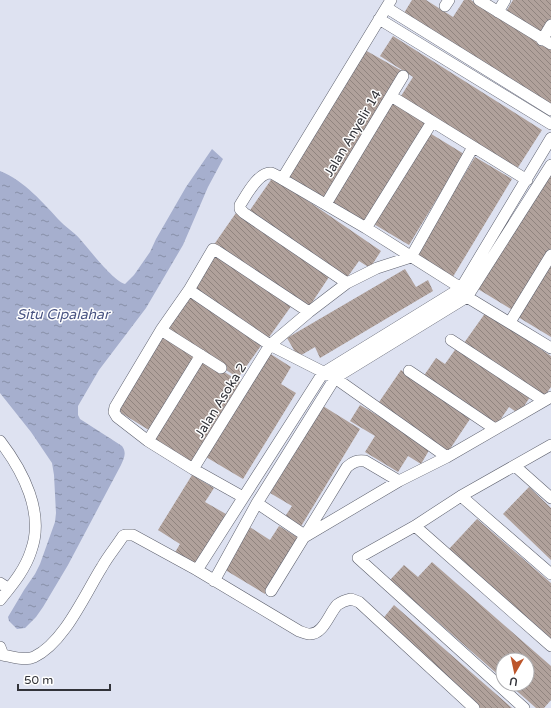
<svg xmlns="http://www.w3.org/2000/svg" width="551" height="708" font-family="'Varela Round',sans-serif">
<defs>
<pattern id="water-ripples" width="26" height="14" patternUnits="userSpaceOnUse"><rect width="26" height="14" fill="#a6afce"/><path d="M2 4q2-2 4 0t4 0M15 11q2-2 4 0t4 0" fill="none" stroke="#888fa8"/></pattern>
<pattern id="building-back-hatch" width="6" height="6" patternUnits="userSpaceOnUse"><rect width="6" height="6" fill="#b0a19b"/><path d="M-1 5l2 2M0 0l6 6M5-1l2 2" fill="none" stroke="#90847f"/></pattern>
</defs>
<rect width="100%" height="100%" fill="#dee2f1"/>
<path fill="url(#water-ripples)" d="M 212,149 L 223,159 L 208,187 L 183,245 L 146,308 L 99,370 L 78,406 L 78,415 L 80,419 L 122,446 C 127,453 124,458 121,465 L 68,565 L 43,607 L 36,617 L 25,628 L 17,629 L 9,621 L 8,617 L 24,590 L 35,574 L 40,564 L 55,522 L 56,513 L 54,475 L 52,463 L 31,432 L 0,393 L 0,171 C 25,181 43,203 61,222 C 67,228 74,232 80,239 C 88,248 114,282 125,284 L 134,275 L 150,252 L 156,239 L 186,187 Z"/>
<path fill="url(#building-back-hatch)" d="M 412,0 L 426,0 L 453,17 L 464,0 L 471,0 L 551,50 L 551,106 L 404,13 Z
M 513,0 L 551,0 L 551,20 L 541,37 L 504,15 Z
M 393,36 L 542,130 L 517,169 L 401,96 L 413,77 L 380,56 Z
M 365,50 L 402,71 L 323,201 L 287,179 Z
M 392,101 L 428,123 L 367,223 L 331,202 Z
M 428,132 L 464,154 L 409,245 L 372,223 Z
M 475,157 L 512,179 L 451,280 L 414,258 Z
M 551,170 L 551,251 L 514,311 L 478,289 Z
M 273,177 L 381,251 L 370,268 L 359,261 L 346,279 L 248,213 Z
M 238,210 L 331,274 L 307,310 L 213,246 Z
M 217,254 L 292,305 L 267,340 L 192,290 Z
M 551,263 L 551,337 L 518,317 Z
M 405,269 L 416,287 L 428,280 L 433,291 L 320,358 L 315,347 L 298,357 L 287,338 Z
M 188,292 L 263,343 L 238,378 L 164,328 Z
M 486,312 L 551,356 L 551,387 L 544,397 L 464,343 Z
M 164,335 L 198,356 L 152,432 L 118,411 Z
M 457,347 L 530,397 L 519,414 L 509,407 L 496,426 L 423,377 L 436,358 L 445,364 Z
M 269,353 L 291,367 L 281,384 L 296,393 L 243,479 L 206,457 Z
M 201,358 L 244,384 L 194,465 L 151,439 Z
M 401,370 L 465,413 L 472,416 L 448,452 L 377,405 Z
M 360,405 L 431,447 L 421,464 L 408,456 L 398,472 L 365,452 L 375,436 L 350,421 Z
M 323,406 L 360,429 L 300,528 L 284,518 L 292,506 L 270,493 Z
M 192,475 L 214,488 L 205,502 L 226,514 L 194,566 L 174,554 L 180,544 L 158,530 Z
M 529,487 L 551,508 L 551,560 L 503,514 Z
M 477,519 L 551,583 L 551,639 L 449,549 Z
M 248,526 L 270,540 L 279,526 L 299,538 L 265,594 L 222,568 Z
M 432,562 L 551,666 L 551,700 L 544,708 L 536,708 L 509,684 L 527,684 L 527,660 L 503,660 L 503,679 L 390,580 L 404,565 L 418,577 Z
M 394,605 L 512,708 L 480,708 L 381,621 Z"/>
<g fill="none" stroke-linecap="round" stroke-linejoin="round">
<defs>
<path id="minor" d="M 479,0 L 551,44
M 445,6 L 449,0
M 387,8 L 551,110
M 498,12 L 505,0
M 379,19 L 551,124
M 542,40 L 551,25
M 391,96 L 527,180
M 282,179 L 391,0
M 326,204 L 403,76
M 366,228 L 432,122
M 347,283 L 244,213 L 240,209 L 240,205 C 246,196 258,172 271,173 C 274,174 279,177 282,179 L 366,228 L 461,288
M 189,290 L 270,345 L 335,378 L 447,457
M 467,297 L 551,348
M 510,322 L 551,255
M 161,330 L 221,368
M 451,340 L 544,401
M 409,371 L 495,429
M 0,441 C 23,471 45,513 31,551 C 25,570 12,585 0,600
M 148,441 L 201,355
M 515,466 L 551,498
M 193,469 L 270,345 L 309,312 L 347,283 L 377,268 L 411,257 L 473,147
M 461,496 L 551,574
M 243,497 L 193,469 L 148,441 L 117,417 L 114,412 L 115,407 L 161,330 L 189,290 L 213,249 L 217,251 L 309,312
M 257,503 L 306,536 L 399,481 L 447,457 L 551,397
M 415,526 L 551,646
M 197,570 L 323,373 L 461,288 L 551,138
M 214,581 L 257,503 L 335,378 L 467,297 L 551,165
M 0,583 L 9,589
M 271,591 L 347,467 C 353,462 357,460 365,461 L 399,481
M 0,647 L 3,655 C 13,657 25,661 34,657 C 64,643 85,594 102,567 C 108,556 116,547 123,536 L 125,535 L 133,535 L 197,570 L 299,631 C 302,632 306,634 309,634 C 323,635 329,614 337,605 C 341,602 346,600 351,599 L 359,602 L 474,708
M 524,708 L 358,558 L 415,526 L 461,496 L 551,445"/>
</defs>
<use href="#minor" stroke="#5f626f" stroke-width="12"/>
<use href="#minor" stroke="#fff" stroke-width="11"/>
</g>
<g text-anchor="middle" stroke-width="3" stroke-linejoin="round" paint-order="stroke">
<g font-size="13" fill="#323339" stroke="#fff">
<text transform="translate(352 133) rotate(-59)" y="5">Jalan Anyelir 14</text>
<text transform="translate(220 400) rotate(-58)" y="5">Jalan Asoka 2</text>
</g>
<g font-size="14" font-style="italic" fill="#495482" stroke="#fff">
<text x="63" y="319">Situ Cipalahar</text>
</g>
</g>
<g transform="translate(515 672) rotate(189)"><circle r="19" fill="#ffffff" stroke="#adadb0"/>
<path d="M0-3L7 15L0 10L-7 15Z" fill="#bc552b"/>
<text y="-6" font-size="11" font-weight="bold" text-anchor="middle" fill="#323339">U</text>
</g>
<path d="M18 684v6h92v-6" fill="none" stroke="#323339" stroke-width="2"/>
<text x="24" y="684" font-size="12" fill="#323339" stroke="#ffffff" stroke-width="3" paint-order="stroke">50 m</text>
</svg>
